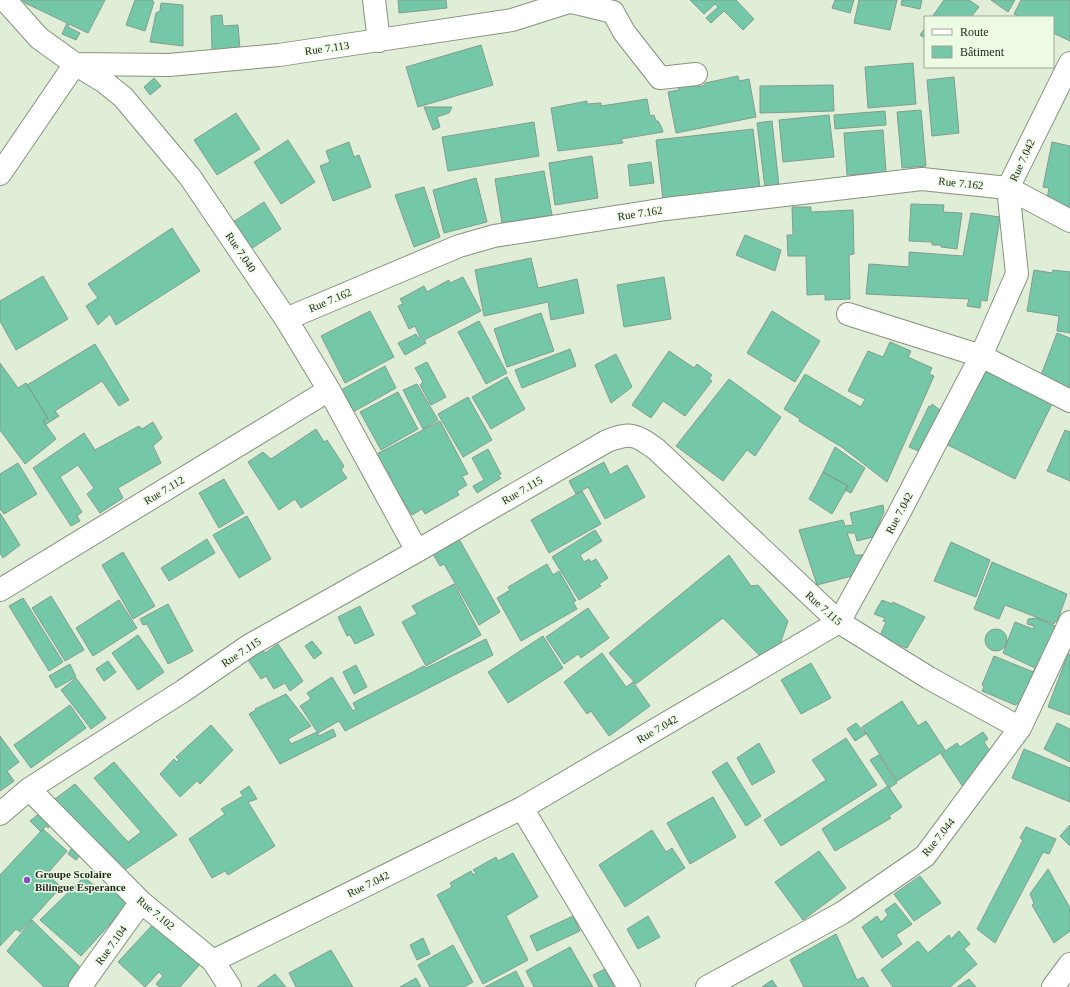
<svg xmlns="http://www.w3.org/2000/svg" width="1070" height="987" font-family="'Times New Roman',serif">
<rect width="100%" height="100%" fill="#e0eed7"/>
<path fill="#75c8a7" stroke="#829c90" d="M 22,0 L 105,0 L 88,33 L 69,24 L 68,27 L 80,33 L 76,40 L 62,34 L 67,23 L 25,3 Z
M 135,0 L 152,0 L 154,2 L 145,31 L 126,25 Z
M 398,0 L 446,0 L 447,8 L 399,13 Z
M 690,0 L 736,0 L 754,19 L 743,30 L 724,11 L 711,23 L 706,18 L 718,7 L 715,4 L 704,14 Z
M 835,0 L 854,0 L 850,13 L 832,8 Z
M 859,0 L 897,0 L 890,30 L 854,23 Z
M 902,0 L 922,0 L 920,9 L 901,5 Z
M 944,0 L 969,0 L 979,7 L 971,17 L 932,17 Z
M 991,0 L 1015,0 L 1008,12 Z
M 1021,0 L 1070,0 L 1070,41 L 1053,33 L 1053,17 L 1021,17 L 1014,14 Z
M 161,3 L 183,5 L 183,46 L 150,42 L 156,13 L 160,11 Z
M 222,15 L 223,26 L 238,25 L 240,49 L 212,50 L 211,16 Z
M 925,28 L 925,38 L 920,35 Z
M 481,45 L 493,85 L 418,107 L 406,67 Z
M 913,63 L 916,104 L 868,108 L 865,67 Z
M 738,76 L 739,81 L 749,79 L 756,117 L 676,133 L 668,92 L 679,90 L 678,87 L 697,83 L 698,87 L 705,85 L 705,83 Z
M 954,77 L 959,133 L 932,136 L 927,80 Z
M 154,78 L 161,86 L 150,95 L 144,87 Z
M 833,85 L 834,111 L 760,113 L 760,86 Z
M 647,99 L 650,116 L 654,115 L 656,121 L 658,121 L 662,128 L 663,132 L 621,139 L 623,143 L 558,151 L 551,108 L 587,101 L 587,104 L 601,103 L 601,106 Z
M 424,107 L 452,107 L 449,113 L 437,117 L 440,127 L 433,130 Z
M 921,110 L 926,166 L 902,168 L 897,112 Z
M 885,111 L 886,125 L 835,129 L 834,115 Z
M 236,113 L 260,149 L 217,175 L 194,140 Z
M 829,115 L 834,157 L 783,162 L 779,120 Z
M 772,121 L 779,186 L 765,188 L 757,123 Z
M 534,122 L 539,156 L 448,171 L 442,137 Z
M 753,129 L 760,188 L 663,199 L 656,140 Z
M 883,130 L 886,172 L 847,175 L 844,133 Z
M 288,140 L 315,182 L 281,204 L 254,162 Z
M 349,142 L 354,157 L 359,155 L 371,187 L 333,201 L 320,166 L 330,162 L 326,151 Z
M 1052,142 L 1070,146 L 1070,221 L 1044,216 L 1049,188 L 1043,187 Z
M 592,156 L 598,198 L 555,205 L 549,163 Z
M 651,162 L 654,183 L 630,186 L 628,165 Z
M 544,171 L 552,215 L 502,223 L 495,179 Z
M 476,178 L 487,222 L 444,233 L 433,190 Z
M 424,187 L 440,237 L 414,247 L 395,195 Z
M 264,202 L 281,229 L 248,251 L 230,224 Z
M 911,204 L 944,205 L 943,212 L 962,213 L 957,249 L 941,247 L 941,245 L 932,245 L 932,242 L 909,241 Z
M 792,207 L 811,207 L 811,212 L 853,210 L 854,254 L 849,255 L 850,299 L 825,300 L 825,294 L 807,295 L 806,256 L 788,256 L 787,235 L 793,235 Z
M 971,213 L 1000,217 L 987,301 L 981,300 L 980,308 L 967,306 L 969,299 L 866,294 L 869,264 L 909,267 L 909,252 L 963,256 Z
M 172,228 L 200,271 L 116,325 L 110,314 L 98,325 L 86,306 L 98,298 L 88,284 Z
M 745,235 L 781,250 L 775,271 L 736,255 Z
M 531,258 L 538,288 L 577,279 L 584,313 L 551,320 L 548,302 L 484,316 L 475,270 Z
M 1034,270 L 1052,273 L 1053,270 L 1070,272 L 1070,333 L 1057,331 L 1059,316 L 1027,311 Z
M 43,276 L 68,319 L 16,350 L 0,321 L 0,301 Z
M 463,277 L 481,311 L 424,340 L 426,343 L 405,355 L 398,343 L 416,334 L 418,338 L 420,337 L 415,326 L 409,329 L 398,306 L 403,304 L 400,299 L 424,286 L 427,292 L 449,280 L 450,283 Z
M 664,277 L 671,319 L 624,327 L 617,285 Z
M 370,311 L 394,357 L 345,383 L 321,336 Z
M 772,311 L 820,341 L 795,382 L 747,353 Z
M 541,313 L 554,351 L 507,367 L 494,329 Z
M 479,321 L 507,373 L 486,384 L 458,332 Z
M 1057,333 L 1070,338 L 1070,396 L 1038,383 Z
M 890,342 L 911,351 L 908,357 L 932,368 L 929,374 L 934,376 L 887,482 L 843,448 L 799,421 L 800,419 L 784,409 L 805,374 L 861,407 L 865,399 L 848,391 L 868,351 L 883,357 Z
M 95,344 L 129,400 L 119,406 L 102,381 L 55,411 L 59,416 L 45,425 L 43,421 L 48,418 L 27,385 Z
M 570,349 L 576,366 L 522,388 L 515,370 Z
M 669,351 L 694,368 L 697,364 L 712,375 L 709,379 L 712,381 L 685,416 L 663,401 L 651,418 L 632,405 Z
M 616,354 L 632,387 L 611,403 L 595,365 Z
M 977,361 L 1054,400 L 1015,479 L 938,440 Z
M 427,362 L 446,397 L 431,405 L 420,385 L 423,382 L 415,368 Z
M 0,363 L 18,388 L 26,383 L 48,418 L 43,421 L 56,439 L 25,464 L 0,430 Z
M 385,366 L 396,388 L 353,412 L 341,390 Z
M 507,377 L 525,409 L 491,429 L 472,397 Z
M 729,379 L 781,417 L 755,456 L 747,450 L 723,481 L 676,446 Z
M 417,384 L 438,420 L 423,429 L 403,390 Z
M 398,392 L 418,429 L 381,450 L 360,412 Z
M 468,397 L 492,440 L 463,457 L 438,414 Z
M 932,404 L 940,410 L 921,452 L 909,447 L 929,406 L 931,407 Z
M 440,421 L 468,474 L 462,476 L 467,485 L 457,491 L 459,495 L 425,514 L 422,509 L 412,515 L 398,492 L 393,494 L 385,480 L 391,477 L 388,472 L 382,477 L 373,456 Z
M 153,422 L 162,438 L 153,446 L 161,463 L 118,488 L 123,498 L 100,513 L 87,494 L 94,488 L 78,465 L 60,477 L 82,512 L 77,516 L 80,521 L 71,526 L 33,468 L 84,433 L 95,450 L 139,426 L 142,429 Z
M 316,429 L 324,442 L 327,440 L 344,466 L 341,470 L 347,478 L 301,508 L 295,499 L 279,510 L 248,462 L 263,452 L 271,459 Z
M 1065,430 L 1070,432 L 1070,481 L 1047,471 Z
M 835,447 L 865,468 L 851,493 L 845,490 L 848,486 L 823,472 Z
M 488,449 L 501,474 L 498,476 L 501,478 L 477,493 L 473,486 L 484,480 L 472,458 Z
M 604,462 L 610,475 L 627,465 L 645,497 L 605,519 L 588,487 L 576,494 L 569,481 Z
M 18,463 L 37,494 L 4,514 L 0,509 L 0,474 Z
M 823,472 L 848,486 L 832,514 L 809,499 Z
M 224,479 L 244,513 L 219,528 L 199,493 Z
M 582,491 L 601,524 L 549,553 L 531,520 Z
M 883,505 L 884,512 L 873,537 L 857,541 L 855,533 L 847,533 L 855,555 L 864,555 L 860,574 L 817,585 L 799,530 L 843,520 L 845,526 L 853,525 L 850,513 Z
M 0,513 L 20,545 L 3,558 L 0,553 Z
M 247,516 L 271,559 L 239,578 L 213,535 Z
M 595,530 L 602,541 L 580,555 L 584,562 L 589,559 L 591,562 L 596,559 L 608,578 L 599,584 L 601,586 L 579,600 L 552,557 Z
M 207,539 L 215,553 L 169,581 L 161,568 Z
M 459,539 L 500,612 L 479,625 L 444,564 L 440,566 L 433,554 Z
M 951,542 L 990,560 L 976,597 L 934,581 Z
M 123,552 L 155,606 L 133,619 L 102,565 Z
M 729,555 L 751,586 L 758,585 L 788,621 L 779,647 L 761,657 L 723,618 L 636,684 L 609,653 Z
M 992,562 L 1067,594 L 1057,622 L 1055,621 L 1054,624 L 1005,605 L 999,619 L 974,609 Z
M 547,564 L 553,575 L 559,571 L 576,601 L 573,602 L 577,609 L 521,641 L 497,598 L 510,590 L 508,587 Z
M 454,584 L 481,635 L 426,666 L 402,622 L 417,614 L 412,606 Z
M 51,596 L 84,650 L 65,661 L 32,608 Z
M 23,598 L 63,662 L 49,671 L 9,606 Z
M 119,600 L 137,628 L 93,656 L 76,628 Z
M 882,600 L 892,604 L 893,602 L 925,617 L 907,648 L 879,638 L 886,622 L 883,621 L 885,618 L 874,614 Z
M 168,604 L 193,651 L 168,664 L 147,624 L 143,625 L 140,619 Z
M 360,606 L 374,635 L 355,644 L 350,635 L 347,636 L 338,617 Z
M 588,608 L 609,638 L 581,658 L 578,654 L 564,664 L 546,637 Z
M 1037,618 L 1055,626 L 1054,629 L 1060,631 L 1041,675 L 1033,672 L 1035,668 L 1003,653 L 1015,622 L 1033,629 L 1034,626 L 1027,624 L 1028,619 Z
M985 640a11 11 0 1 1 22 0a11 11 0 1 1-22 0Z
M 138,635 L 164,672 L 138,690 L 112,653 Z
M 543,636 L 563,668 L 508,703 L 488,672 Z
M 486,639 L 493,655 L 345,731 L 339,721 L 318,733 L 300,706 L 311,699 L 307,693 L 332,677 L 353,711 L 356,709 L 353,703 L 424,666 L 426,668 Z
M 312,641 L 322,653 L 314,659 L 305,646 Z
M 278,644 L 303,681 L 290,691 L 285,683 L 274,689 L 266,676 L 261,679 L 246,657 L 261,648 L 265,653 Z
M 602,653 L 626,687 L 633,682 L 650,706 L 609,736 L 591,711 L 587,714 L 564,682 Z
M 1068,654 L 1070,655 L 1070,715 L 1048,707 Z
M 994,656 L 1041,675 L 1034,692 L 1021,699 L 1021,702 L 1015,705 L 982,691 L 984,687 L 982,685 Z
M 108,661 L 116,672 L 104,681 L 96,669 Z
M 811,663 L 831,698 L 801,714 L 781,680 Z
M 70,664 L 76,677 L 56,688 L 49,676 Z
M 356,665 L 367,687 L 354,694 L 343,672 Z
M 76,678 L 106,718 L 91,729 L 61,690 Z
M 286,694 L 311,726 L 288,739 L 291,744 L 317,732 L 319,736 L 333,729 L 336,736 L 280,764 L 249,714 L 256,710 L 255,709 Z
M 902,701 L 918,726 L 926,721 L 945,750 L 897,781 L 862,727 Z
M 70,705 L 86,728 L 31,768 L 14,745 Z
M 856,723 L 866,734 L 855,741 L 847,729 Z
M 1057,723 L 1070,729 L 1070,762 L 1044,749 Z
M 211,725 L 233,750 L 200,784 L 197,781 L 180,797 L 160,774 L 174,759 L 177,762 L 179,760 L 176,757 Z
M 983,732 L 988,739 L 984,742 L 993,756 L 965,790 L 941,754 L 957,743 L 960,747 Z
M 0,736 L 19,762 L 7,771 L 14,781 L 0,791 Z
M 846,738 L 877,785 L 781,846 L 764,820 L 826,780 L 812,760 Z
M 759,743 L 775,772 L 752,785 L 737,758 Z
M 1024,749 L 1070,768 L 1070,802 L 1012,778 Z
M 879,755 L 897,783 L 889,788 L 870,760 Z
M 114,762 L 177,835 L 120,873 L 55,799 L 75,784 L 128,842 L 141,832 L 94,778 Z
M 727,762 L 761,816 L 746,826 L 712,772 Z
M 249,786 L 257,799 L 248,802 L 275,846 L 228,875 L 225,871 L 212,878 L 189,839 L 225,814 L 221,809 L 243,796 L 240,792 Z
M 888,786 L 902,807 L 889,816 L 891,818 L 835,851 L 822,829 Z
M 713,797 L 736,837 L 690,864 L 667,823 Z
M 40,813 L 52,823 L 48,828 L 46,826 L 41,832 L 30,821 Z
M 1070,825 L 1070,846 L 1060,836 Z
M 1026,827 L 1056,839 L 1049,854 L 1043,852 L 995,943 L 977,929 L 1023,840 L 1020,838 Z
M 43,829 L 67,851 L 47,874 L 61,887 L 20,932 L 16,929 L 0,946 L 0,875 Z
M 652,830 L 666,852 L 672,848 L 685,868 L 625,907 L 599,865 Z
M 73,846 L 81,854 L 76,860 L 68,854 Z
M 819,851 L 846,888 L 803,920 L 775,882 Z
M 513,853 L 538,897 L 506,916 L 528,960 L 483,984 L 437,895 L 452,887 L 450,883 L 471,871 L 473,875 L 476,873 L 473,870 L 496,857 L 498,861 Z
M 1048,869 L 1070,908 L 1070,931 L 1054,943 L 1032,905 L 1034,903 L 1030,894 Z
M 920,876 L 941,903 L 914,921 L 894,894 Z
M 84,877 L 101,891 L 108,884 L 128,904 L 81,956 L 40,920 Z
M 895,903 L 912,924 L 896,935 L 902,944 L 882,958 L 862,927 L 877,916 L 881,922 L 888,915 L 885,910 Z
M 573,916 L 580,931 L 537,951 L 530,936 Z
M 648,916 L 660,937 L 638,949 L 627,929 Z
M 158,919 L 201,963 L 180,987 L 160,987 L 156,984 L 163,976 L 159,972 L 145,987 L 118,962 Z
M 32,920 L 83,970 L 68,987 L 44,987 L 7,951 Z
M 959,931 L 970,944 L 964,949 L 977,964 L 950,987 L 893,987 L 881,970 L 918,941 L 928,953 L 949,935 L 951,939 Z
M 836,934 L 857,980 L 863,977 L 869,987 L 804,987 L 790,960 Z
M 423,938 L 430,954 L 417,960 L 410,945 Z
M 453,945 L 473,982 L 464,987 L 430,987 L 418,965 Z
M 570,947 L 593,987 L 534,987 L 526,971 Z
M 331,950 L 353,987 L 296,987 L 289,973 Z
M 605,969 L 614,987 L 599,987 L 593,975 Z
M 516,971 L 524,987 L 485,987 Z
M 275,974 L 286,987 L 257,987 Z
M 416,978 L 421,987 L 400,987 Z
M 969,979 L 976,987 L 957,987 Z
M 772,980 L 777,987 L 762,987 Z"/>
<g fill="none" stroke-linecap="round" stroke-linejoin="round">
<defs>
<path id="minor" d="M 5,0 L 39,38 L 75,64 L 103,81 L 123,97 L 190,177 L 286,319 L 329,390 L 417,551
M 374,0 L 379,41
M 572,2 L 613,12 L 624,32 L 660,78 L 696,74
M 0,174 L 75,64 L 169,65 L 279,55 L 512,20 L 575,0
M 848,314 L 981,356 L 1070,401
M 286,319 L 459,246 L 494,236 L 666,209 L 922,179 L 1008,188 L 1070,221
M 0,590 L 329,390
M 29,789 L 141,902 L 213,961 L 230,987
M 522,808 L 629,987
M 0,814 L 29,789 L 183,691 L 250,645 L 417,551 L 607,441 C 631,432 635,434 656,449 L 839,622 L 929,678 L 1020,728
M 213,961 L 522,808 L 839,622 L 897,517 L 981,356 L 1017,274 L 1008,188 L 1070,63
M 80,987 L 141,902
M 707,987 L 842,913 L 925,856 L 1020,728 L 1070,622
M 1053,987 L 1070,964"/>
</defs>
<use href="#minor" stroke="#86927e" stroke-width="24"/>
<use href="#minor" stroke="#fff" stroke-width="22"/>
</g>
<circle fill="#854ec6" stroke="#edfbe5" stroke-width="1.5" cx="27" cy="880" r="4"/>
<g text-anchor="middle" stroke-width="3" stroke-linejoin="round" paint-order="stroke">
<g font-size="11" fill="#252a22" stroke="#edfbe5">
<text transform="translate(327 48) rotate(-8)" y="4">Rue 7.113</text>
<text transform="translate(1022 160) rotate(-65)" y="4">Rue 7.042</text>
<text transform="translate(961 183) rotate(6)" y="4">Rue 7.162</text>
<text transform="translate(640 213) rotate(-9)" y="4">Rue 7.162</text>
<text transform="translate(241 252) rotate(56)" y="4">Rue 7.040</text>
<text transform="translate(330 300) rotate(-23)" y="4">Rue 7.162</text>
<text transform="translate(164 490) rotate(-31)" y="4">Rue 7.112</text>
<text transform="translate(522 490) rotate(-30)" y="4">Rue 7.115</text>
<text transform="translate(899 513) rotate(-62)" y="4">Rue 7.042</text>
<text transform="translate(824 608) rotate(42)" y="4">Rue 7.115</text>
<text transform="translate(241 652) rotate(-33)" y="4">Rue 7.115</text>
<text transform="translate(657 729) rotate(-30)" y="4">Rue 7.042</text>
<text transform="translate(938 837) rotate(-51)" y="4">Rue 7.044</text>
<text transform="translate(368 884) rotate(-26)" y="4">Rue 7.042</text>
<text transform="translate(156 913) rotate(40)" y="4">Rue 7.102</text>
<text transform="translate(111 945) rotate(-54)" y="4">Rue 7.104</text>
</g>
<g font-size="11" font-weight="bold" fill="#252a22" stroke="#edfbe5" text-anchor="start">
<text x="35" y="878">Groupe Scolaire<tspan x="35" dy="13">Bilingue Esperance</tspan></text>
</g>
</g>
<rect x="924" y="16" width="130" height="52" fill="#edfbe5" stroke="#9da797"/>
<rect x="932" y="29" width="20" height="6" fill="#ffffff" stroke="#9da797"/>
<text x="960" y="36" font-size="12" fill="#252a22">Route</text>
<rect x="932" y="46" width="20" height="12" fill="#75c8a7" stroke="#9da797"/>
<text x="960" y="56" font-size="12" fill="#252a22">Bâtiment</text>
</svg>
